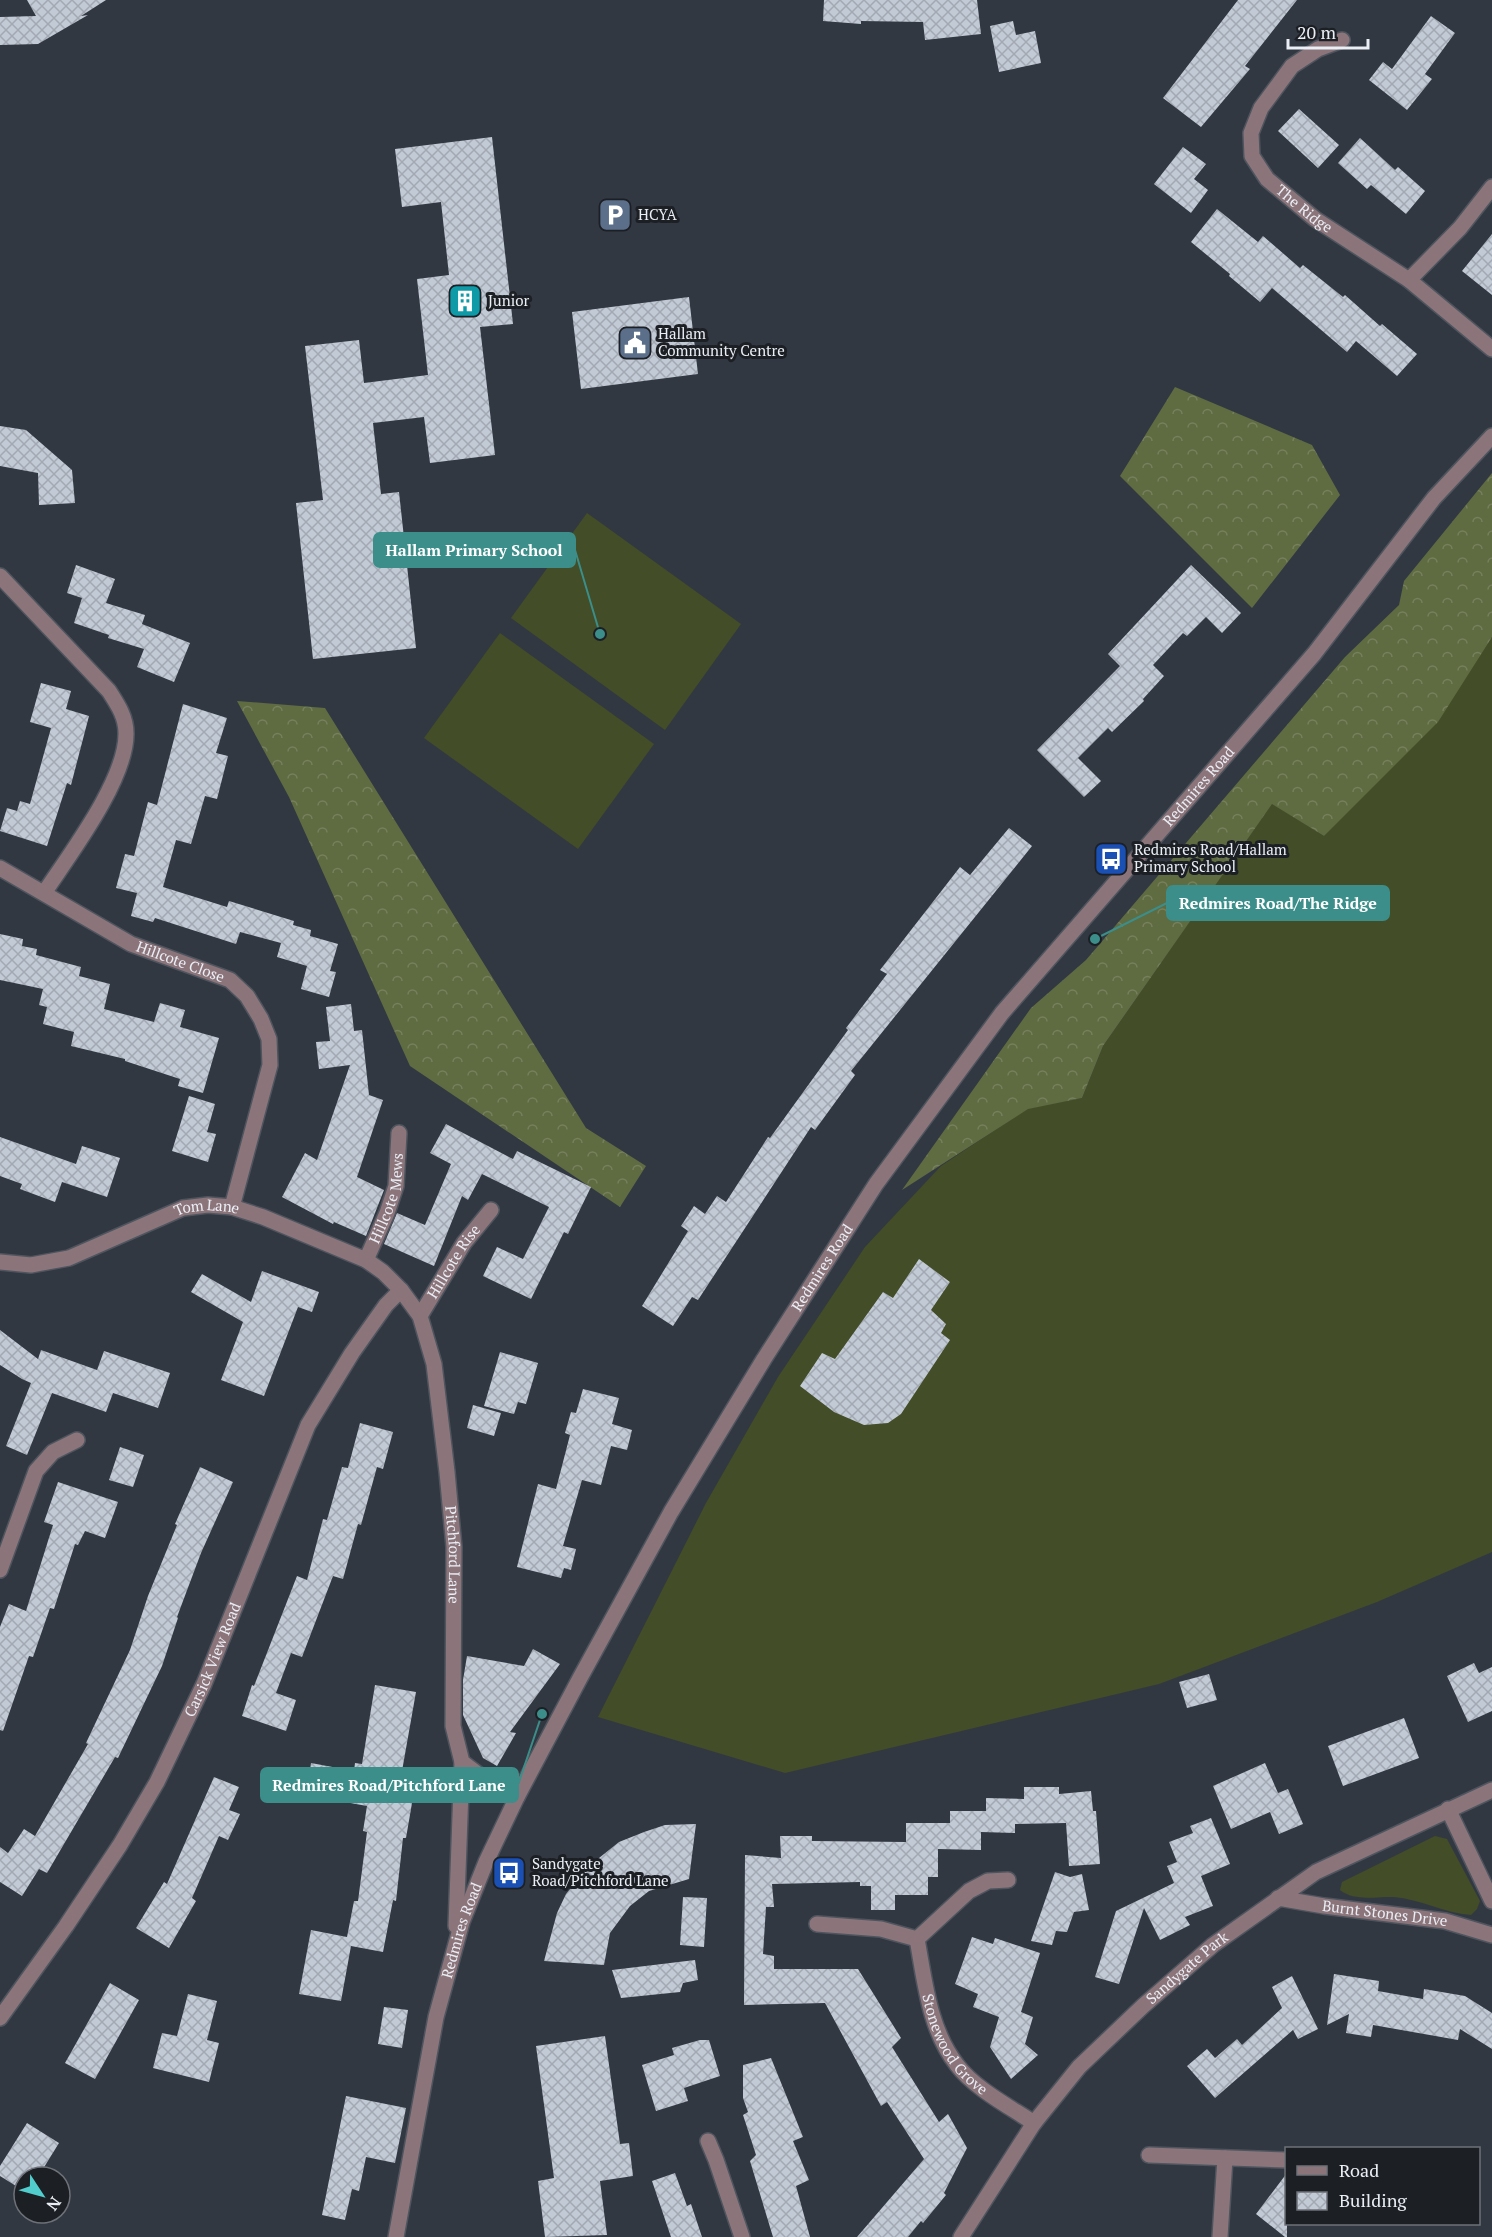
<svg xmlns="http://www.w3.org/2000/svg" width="1492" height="2237" font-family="'PT Serif',serif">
<defs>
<pattern id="forest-crowns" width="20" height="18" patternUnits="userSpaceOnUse" patternTransform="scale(1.5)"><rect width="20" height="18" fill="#5f6b41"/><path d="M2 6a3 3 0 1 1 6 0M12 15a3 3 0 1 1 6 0" fill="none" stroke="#76805d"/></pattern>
<pattern id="building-cross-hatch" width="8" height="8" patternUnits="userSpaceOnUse" patternTransform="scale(1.5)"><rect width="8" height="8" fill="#c2cad6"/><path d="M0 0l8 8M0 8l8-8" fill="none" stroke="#a3a9b3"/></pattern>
</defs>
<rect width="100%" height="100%" fill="#323842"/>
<path fill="#434d27" d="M 587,513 L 741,624 L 665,730 L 511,618 Z
M 500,633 L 654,744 L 578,849 L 424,738 Z
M 1492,637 L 1492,1552 L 1377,1602 L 1159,1684 L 785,1773 L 598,1717 L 706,1503 L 778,1377 L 865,1247 L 941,1166 L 1028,1108 L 1082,1098 L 1103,1046 L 1272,803 L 1324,836 Z
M 1435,1836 L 1447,1839 L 1480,1901 L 1477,1909 L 1471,1915 C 1444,1913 1420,1899 1394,1897 C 1376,1896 1355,1902 1340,1890 L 1342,1882 Z"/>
<path fill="url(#forest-crowns)" d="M 1175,387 L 1312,445 L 1340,495 L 1252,608 L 1120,476 Z
M 1492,473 L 1492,637 L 1438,722 L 1324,836 L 1272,804 L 1103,1046 L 1082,1098 L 1028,1109 L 902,1190 L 1031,1008 L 1086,960 L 1345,657 L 1399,605 L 1404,581 Z
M 237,701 L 325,708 L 586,1128 L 646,1166 L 620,1207 L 410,1066 L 289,797 Z"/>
<path fill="url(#building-cross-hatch)" d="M 27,0 L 106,0 L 81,16 L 88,15 L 38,44 L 0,45 L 0,17 L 36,16 Z
M 824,0 L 977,0 L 981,34 L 925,40 L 923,22 L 861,21 L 861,24 L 823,21 Z
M 1238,0 L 1297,0 L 1245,66 L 1250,69 L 1201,127 L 1163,98 Z
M 1431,16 L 1455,33 L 1425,74 L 1432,79 L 1407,110 L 1369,80 L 1383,62 L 1392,69 Z
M 1013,21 L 1016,35 L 1035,31 L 1041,63 L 999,72 L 990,26 Z
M 1299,109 L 1339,145 L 1318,168 L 1278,131 Z
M 492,137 L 513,324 L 480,327 L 495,455 L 430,463 L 424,417 L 373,423 L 381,494 L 399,492 L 416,648 L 313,659 L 296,503 L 323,500 L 305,346 L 359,340 L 364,383 L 428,375 L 417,279 L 449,275 L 441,202 L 402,207 L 395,149 Z
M 1360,138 L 1395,170 L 1398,167 L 1425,191 L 1406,214 L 1371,185 L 1367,189 L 1338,163 Z
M 1183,147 L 1206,164 L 1194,179 L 1208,190 L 1191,213 L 1154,184 Z
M 1217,209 L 1258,242 L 1263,236 L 1300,268 L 1303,265 L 1343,297 L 1345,295 L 1380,326 L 1382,324 L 1417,354 L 1397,376 L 1356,341 L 1347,352 L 1272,288 L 1260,302 L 1229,276 L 1230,274 L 1191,242 Z
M 1492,234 L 1492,295 L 1462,271 Z
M 689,297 L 698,374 L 581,389 L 572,312 Z
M 0,426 L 26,430 L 72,470 L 75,503 L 39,505 L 38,473 L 0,466 Z
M 76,565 L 115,579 L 106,603 L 145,615 L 142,624 L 190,643 L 174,682 L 137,667 L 144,649 L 108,638 L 109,635 L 74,623 L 82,598 L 67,593 Z
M 1191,565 L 1241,613 L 1222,633 L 1206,617 L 1187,636 L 1183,633 L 1153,665 L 1164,676 L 1143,699 L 1144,701 L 1112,732 L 1108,728 L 1078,758 L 1101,781 L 1084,797 L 1037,750 L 1120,666 L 1108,654 Z
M 41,683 L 71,691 L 66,709 L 89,716 L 71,785 L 67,783 L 47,846 L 0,831 L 7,808 L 17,811 L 20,801 L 30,804 L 51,728 L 30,722 Z
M 183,704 L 227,718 L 216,753 L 228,756 L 217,799 L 205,796 L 191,844 L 176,840 L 163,887 L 227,907 L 229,901 L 294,921 L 293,925 L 311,930 L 310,936 L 338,944 L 330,971 L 336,972 L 329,997 L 301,989 L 307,966 L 277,957 L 281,943 L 240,932 L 236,944 L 155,918 L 153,922 L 131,916 L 137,893 L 116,888 L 125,854 L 134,856 L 148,802 L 157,805 Z
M 1009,828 L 1032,846 L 851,1071 L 855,1075 L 815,1130 L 811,1127 L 698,1300 L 692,1297 L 673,1326 L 642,1306 L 688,1231 L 681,1226 L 694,1206 L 705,1214 L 717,1196 L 726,1202 L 768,1137 L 770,1138 L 848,1030 L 846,1028 L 887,974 L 880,970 L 960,867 L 970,875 Z
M 0,934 L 23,939 L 22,946 L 37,949 L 36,955 L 81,967 L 79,976 L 110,984 L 104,1009 L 154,1022 L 160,1003 L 185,1010 L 180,1027 L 219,1038 L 203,1093 L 178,1086 L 180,1079 L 125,1061 L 125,1059 L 71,1046 L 74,1032 L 43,1024 L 47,1007 L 39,1005 L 43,989 L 0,980 Z
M 351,1004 L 354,1031 L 362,1030 L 369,1095 L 383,1100 L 357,1177 L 384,1190 L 366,1236 L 334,1222 L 333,1224 L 282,1197 L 305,1153 L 317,1160 L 350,1065 L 319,1069 L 316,1042 L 330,1041 L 326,1007 Z
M 189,1096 L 215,1104 L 207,1132 L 216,1134 L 208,1162 L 172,1151 Z
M 446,1124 L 513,1159 L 517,1151 L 591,1187 L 568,1234 L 564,1232 L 531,1299 L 483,1276 L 497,1247 L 523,1259 L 549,1207 L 482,1174 L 468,1200 L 462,1196 L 434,1266 L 384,1244 L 397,1213 L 425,1225 L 451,1164 L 430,1153 Z
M 0,1137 L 76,1164 L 82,1146 L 120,1158 L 107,1197 L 62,1182 L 55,1202 L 20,1189 L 22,1184 L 0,1176 Z
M 919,1259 L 950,1282 L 931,1310 L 946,1324 L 941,1333 L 950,1340 L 901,1414 L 888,1423 L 864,1425 L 834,1412 L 800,1386 L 822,1353 L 835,1359 L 883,1292 L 893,1298 Z
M 262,1271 L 319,1292 L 312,1312 L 298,1307 L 264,1396 L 221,1380 L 243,1322 L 191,1292 L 202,1274 L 251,1302 Z
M 0,1330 L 38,1359 L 41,1350 L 97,1370 L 104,1351 L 170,1373 L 158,1408 L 113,1393 L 106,1412 L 52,1393 L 27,1455 L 6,1446 L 31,1383 L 22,1379 L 0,1365 Z
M 500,1352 L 538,1363 L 526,1404 L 518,1402 L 514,1414 L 484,1406 Z
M 583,1389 L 619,1398 L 612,1424 L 632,1430 L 627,1450 L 611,1446 L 601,1485 L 582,1480 L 563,1546 L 576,1549 L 571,1570 L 564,1568 L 561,1578 L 517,1567 L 538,1484 L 556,1489 L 570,1435 L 565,1433 L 571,1412 L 576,1413 Z
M 473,1405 L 501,1413 L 494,1436 L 467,1428 Z
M 360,1423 L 393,1432 L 383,1469 L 377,1467 L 361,1525 L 358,1524 L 343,1579 L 333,1576 L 302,1657 L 291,1653 L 276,1693 L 296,1700 L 286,1731 L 242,1716 L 252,1685 L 254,1686 L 297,1576 L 307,1580 L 323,1519 L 327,1520 L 342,1467 L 348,1468 Z
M 120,1447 L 144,1455 L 133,1487 L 109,1480 Z
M 200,1467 L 233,1482 L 201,1553 L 177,1617 L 178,1618 L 162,1666 L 118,1758 L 115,1757 L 47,1873 L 39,1869 L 22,1896 L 0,1882 L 0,1847 L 8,1853 L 24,1829 L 35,1836 L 88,1744 L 86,1743 L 130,1650 L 148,1596 L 177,1525 L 175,1524 Z
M 58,1482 L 118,1502 L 105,1538 L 85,1531 L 78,1545 L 75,1544 L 54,1609 L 50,1608 L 33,1657 L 29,1656 L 3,1731 L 0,1730 L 0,1627 L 9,1604 L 26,1611 L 53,1525 L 44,1522 Z
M 533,1649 L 560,1664 L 510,1732 L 516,1733 L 497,1766 L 483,1758 L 463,1715 L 463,1680 L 467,1656 L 524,1666 Z
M 1474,1663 L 1479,1673 L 1492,1667 L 1492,1711 L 1468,1722 L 1447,1676 Z
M 1209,1674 L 1217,1700 L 1187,1708 L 1179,1682 Z
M 375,1685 L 416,1692 L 402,1771 L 417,1774 L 406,1838 L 403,1838 L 396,1901 L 393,1900 L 383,1952 L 351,1946 L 341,2001 L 299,1994 L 311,1930 L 347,1937 L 354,1901 L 358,1901 L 367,1832 L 363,1831 L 367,1806 L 306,1795 L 311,1763 L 354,1771 L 355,1763 L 362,1764 Z
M 1404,1718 L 1419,1758 L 1343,1786 L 1328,1746 Z
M 1265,1763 L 1278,1793 L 1288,1789 L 1303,1824 L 1279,1834 L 1270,1812 L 1231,1829 L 1213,1786 Z
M 214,1777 L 239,1787 L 229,1810 L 240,1814 L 228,1840 L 219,1836 L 192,1898 L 196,1901 L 169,1948 L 136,1928 L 164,1882 L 167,1884 Z
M 1024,1787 L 1059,1787 L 1059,1794 L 1091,1791 L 1093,1811 L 1096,1811 L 1100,1864 L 1069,1866 L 1066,1823 L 1015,1824 L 1015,1833 L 981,1832 L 981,1850 L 938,1849 L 938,1877 L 928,1877 L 928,1895 L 895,1895 L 895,1910 L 871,1910 L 871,1886 L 860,1886 L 860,1882 L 772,1884 L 774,1907 L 766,1907 L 763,1954 L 774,1956 L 774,1969 L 858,1969 L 901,2038 L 892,2047 L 939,2122 L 948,2114 L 967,2148 L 944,2193 L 946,2195 L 923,2223 L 921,2221 L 908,2237 L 857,2237 L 924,2159 L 887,2102 L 881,2106 L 825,2003 L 744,2005 L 745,1855 L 781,1858 L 780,1836 L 812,1836 L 812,1841 L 906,1842 L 906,1823 L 950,1823 L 950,1811 L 986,1811 L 986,1798 L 1024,1799 Z
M 1211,1818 L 1230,1864 L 1201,1876 L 1213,1906 L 1185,1917 L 1190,1925 L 1160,1940 L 1144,1908 L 1119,1984 L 1095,1977 L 1116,1911 L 1174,1883 L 1167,1866 L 1177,1862 L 1169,1842 L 1193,1833 L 1190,1826 Z
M 696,1824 L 689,1879 L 649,1891 L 630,1906 L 610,1933 L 604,1965 L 544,1961 L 557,1913 L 566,1894 L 583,1873 L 599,1858 L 619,1842 L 644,1832 L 665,1825 Z
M 1055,1872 L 1070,1877 L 1082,1874 L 1089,1910 L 1074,1912 L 1067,1932 L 1056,1931 L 1052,1945 L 1031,1941 Z
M 683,1897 L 707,1898 L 704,1947 L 680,1945 Z
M 972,1937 L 993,1944 L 995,1938 L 1040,1953 L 1021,2012 L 1033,2017 L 1025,2044 L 1038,2055 L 1011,2079 L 990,2047 L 999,2017 L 973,2007 L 978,1994 L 955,1984 Z
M 695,1960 L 698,1980 L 683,1983 L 680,1992 L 621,1998 L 612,1970 Z
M 1334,1974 L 1379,1981 L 1378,1991 L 1423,1999 L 1424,1989 L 1465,1996 L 1492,2013 L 1492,2049 L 1460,2029 L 1458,2040 L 1373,2025 L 1371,2037 L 1346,2033 L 1349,2014 L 1327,2025 Z
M 1292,1976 L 1318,2029 L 1298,2039 L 1293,2030 L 1215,2098 L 1187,2066 L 1207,2049 L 1215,2058 L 1237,2039 L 1242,2045 L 1282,2008 L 1272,1987 Z
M 110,1983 L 139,2000 L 95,2079 L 65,2063 Z
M 188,1994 L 217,2001 L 207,2040 L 219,2043 L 209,2082 L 153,2068 L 162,2033 L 177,2036 Z
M 384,2007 L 408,2010 L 402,2048 L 378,2044 Z
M 605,2036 L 620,2144 L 629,2143 L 633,2176 L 600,2181 L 607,2235 L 545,2237 L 538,2181 L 554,2178 L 536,2046 Z
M 700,2040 L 709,2040 L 720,2076 L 684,2088 L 688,2101 L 656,2111 L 642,2065 L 674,2055 L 672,2048 Z
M 771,2058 L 803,2137 L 793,2141 L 809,2180 L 796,2186 L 810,2237 L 773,2237 L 750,2161 L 756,2155 L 743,2115 L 748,2112 L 743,2098 L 743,2065 Z
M 346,2096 L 406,2108 L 395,2163 L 366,2157 L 359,2191 L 352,2189 L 345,2220 L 322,2215 Z
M 27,2123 L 59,2143 L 38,2177 L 24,2177 L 24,2191 L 0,2176 L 0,2166 Z
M 675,2173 L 687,2206 L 691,2204 L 702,2237 L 671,2237 L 652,2181 Z
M 1287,2173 L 1287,2237 L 1285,2237 L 1256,2214 Z"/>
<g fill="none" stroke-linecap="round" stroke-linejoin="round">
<defs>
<g id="minor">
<path id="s1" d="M 1342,40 L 1318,49 L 1292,66 L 1261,108 L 1251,133 L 1252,156 L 1267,179 L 1315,219 L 1409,280 L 1492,349"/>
<path d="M 1409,280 L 1460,228 L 1492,187"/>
<path d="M 0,576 L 109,691 C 118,705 126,717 126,733 C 127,779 70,854 44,893"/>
<path id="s2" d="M 0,868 L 131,944 L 230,980 L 247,996 L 261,1019 L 269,1039 L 270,1065 L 232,1207"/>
<path id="s3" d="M 366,1260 L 387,1213 L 396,1186 L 399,1133"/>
<path id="s4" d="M 0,1262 L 31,1265 L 69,1258 L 183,1208 L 208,1205 L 232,1207 L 263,1217 L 366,1260 L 383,1272 L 401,1290 L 420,1316 L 434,1364 L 447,1472 L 454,1547 L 453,1726 L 462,1762 L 491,1784 L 517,1797"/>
<path id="s5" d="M 420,1316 L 464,1243 L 491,1210"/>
<path d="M 0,1570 L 36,1471 L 53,1452 L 77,1440"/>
<path d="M 1448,1809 L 1492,1901"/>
<path id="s6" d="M 1278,1898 L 1324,1906 L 1445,1921 L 1492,1935"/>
<path id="s7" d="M 817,1924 L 881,1929 L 917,1939 C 925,1982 929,2029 957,2065 C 974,2088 1010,2107 1034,2123"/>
<path d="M 456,1926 L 462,1762"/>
<path d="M 917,1939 L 969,1891 L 988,1881 L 1008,1880"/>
<path id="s8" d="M 0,2018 L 66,1926 L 120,1845 L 157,1782 L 204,1684 L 308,1425 L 352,1353 L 386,1305 L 401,1290"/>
<path d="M 708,2141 L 716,2160 L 742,2237"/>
<path d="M 1149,2155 L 1286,2160"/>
<path id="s9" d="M 396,2237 L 436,2017 L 462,1922 L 486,1862 L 517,1797 L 580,1678 L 671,1512 L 764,1359 L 876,1184 L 1002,1013 L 1314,654 L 1434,498 L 1492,436"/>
<path id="s10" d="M 961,2237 L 1034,2123 L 1079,2067 L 1143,2006 L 1213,1945 L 1316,1872 L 1492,1790"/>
<path d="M 1220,2237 L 1225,2158"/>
</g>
</defs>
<use href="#minor" stroke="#4f555f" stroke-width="18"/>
<use href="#minor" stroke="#8c757a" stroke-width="15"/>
</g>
<defs>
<symbol id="parking-square" viewBox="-11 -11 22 22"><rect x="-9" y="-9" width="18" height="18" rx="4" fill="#5c6f8a" stroke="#1c1f24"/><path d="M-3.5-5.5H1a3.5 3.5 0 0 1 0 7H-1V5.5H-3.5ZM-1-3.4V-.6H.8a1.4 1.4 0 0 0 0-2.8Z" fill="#fff"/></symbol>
<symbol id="building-square" viewBox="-11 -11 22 22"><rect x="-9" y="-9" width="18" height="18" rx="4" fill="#0f9aa8" stroke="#1c1f24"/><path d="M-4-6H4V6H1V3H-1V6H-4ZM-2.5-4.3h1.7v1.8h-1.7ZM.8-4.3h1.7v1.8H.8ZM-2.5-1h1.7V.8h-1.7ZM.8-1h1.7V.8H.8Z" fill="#fff"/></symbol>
<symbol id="civic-square" viewBox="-11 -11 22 22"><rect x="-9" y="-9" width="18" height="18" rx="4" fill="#5c6f8a" stroke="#1c1f24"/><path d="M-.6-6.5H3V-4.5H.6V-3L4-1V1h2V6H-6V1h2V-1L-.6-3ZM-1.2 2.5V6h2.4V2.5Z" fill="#fff"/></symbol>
<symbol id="bus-square" viewBox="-11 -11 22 22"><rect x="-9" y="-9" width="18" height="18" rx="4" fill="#1a4fb4" stroke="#1c1f24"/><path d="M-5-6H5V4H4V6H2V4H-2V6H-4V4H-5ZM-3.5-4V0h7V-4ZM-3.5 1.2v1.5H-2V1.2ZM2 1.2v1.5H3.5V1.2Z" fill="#fff"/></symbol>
</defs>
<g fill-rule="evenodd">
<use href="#parking-square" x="596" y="196" width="38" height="38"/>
<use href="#building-square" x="446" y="282" width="38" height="38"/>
<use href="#civic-square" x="616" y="324" width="38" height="38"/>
<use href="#bus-square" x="1092" y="840" width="38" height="38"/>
<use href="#bus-square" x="490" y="1854" width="38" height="38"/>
</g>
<g text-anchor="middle" stroke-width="6" stroke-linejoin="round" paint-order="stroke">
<g font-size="15" fill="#eaeef5" stroke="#1c1f24">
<text dy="5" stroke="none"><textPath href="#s1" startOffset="234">The Ridge</textPath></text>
<text dy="5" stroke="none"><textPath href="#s9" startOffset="1682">Redmires Road</textPath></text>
<text dy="5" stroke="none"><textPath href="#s2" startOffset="204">Hillcote Close</textPath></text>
<text dy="5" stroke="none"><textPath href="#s3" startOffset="66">Hillcote Mews</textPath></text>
<text dy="5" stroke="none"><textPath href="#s4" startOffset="218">Tom Lane</textPath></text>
<text dy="5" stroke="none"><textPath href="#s5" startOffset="64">Hillcote Rise</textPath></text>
<text dy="5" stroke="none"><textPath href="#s9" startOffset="1070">Redmires Road</textPath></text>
<text dy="5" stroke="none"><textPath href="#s4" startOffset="708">Pitchford Lane</textPath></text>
<text dy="5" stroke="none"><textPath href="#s8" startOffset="418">Carsick View Road</textPath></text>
<text dy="5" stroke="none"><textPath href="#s6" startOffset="108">Burnt Stones Drive</textPath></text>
<text dy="5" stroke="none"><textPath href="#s9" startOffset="314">Redmires Road</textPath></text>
<text dy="5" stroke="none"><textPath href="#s10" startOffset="354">Sandygate Park</textPath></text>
<text dy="5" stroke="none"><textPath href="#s7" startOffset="216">Stonewood Grove</textPath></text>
</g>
<g font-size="15" fill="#eaeef5" stroke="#1c1f24" text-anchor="start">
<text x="638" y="220">HCYA</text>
<text x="488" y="306">Junior</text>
<text x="658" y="339">Hallam<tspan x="658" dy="17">Community Centre</tspan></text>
<text x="1134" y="855">Redmires Road/Hallam<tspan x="1134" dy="17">Primary School</tspan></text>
<text x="532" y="1869">Sandygate<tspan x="532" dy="17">Road/Pitchford Lane</tspan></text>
</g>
</g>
<path fill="none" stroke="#3b8e89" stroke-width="2" d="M600 634L575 550M1095 939L1167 903M542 1714L518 1785"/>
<g fill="#3b8e89" stroke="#1c1f24" stroke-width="2">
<circle cx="600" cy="634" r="6"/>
<circle cx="1095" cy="939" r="6"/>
<circle cx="542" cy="1714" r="6"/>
</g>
<g fill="#3b8e89" stroke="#3b8e89" stroke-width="2">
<rect x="374" y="533" width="201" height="34" rx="6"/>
<rect x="1167" y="886" width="222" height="34" rx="6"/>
<rect x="261" y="1768" width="257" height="34" rx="6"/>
</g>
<g font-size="16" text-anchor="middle" font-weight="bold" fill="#fff">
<text x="474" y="556">Hallam Primary School</text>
<text x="1278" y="909">Redmires Road/The Ridge</text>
<text x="389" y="1791">Redmires Road/Pitchford Lane</text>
</g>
<rect x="1285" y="2147" width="195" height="78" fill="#1c1f24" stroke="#6e7278" stroke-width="1.5"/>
<rect x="1297" y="2166" width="30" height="9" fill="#8c757a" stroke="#6e7278" stroke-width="1.5"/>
<text x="1339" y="2177" font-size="18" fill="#eaeef5">Road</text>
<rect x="1297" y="2192" width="30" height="18" fill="url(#building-cross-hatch)" stroke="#6e7278" stroke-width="1.5"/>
<text x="1339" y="2207" font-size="18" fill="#eaeef5">Building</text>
<g transform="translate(42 2195) rotate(126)"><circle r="28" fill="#1c1f24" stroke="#6e7278" stroke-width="1.5"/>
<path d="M0-4.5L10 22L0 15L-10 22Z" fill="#52cdce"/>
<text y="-9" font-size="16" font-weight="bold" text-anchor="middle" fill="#eaeef5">N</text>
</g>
<path d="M1288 39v9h80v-9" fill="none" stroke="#eaeef5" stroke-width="3"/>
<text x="1297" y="39" font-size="18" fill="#eaeef5" stroke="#1c1f24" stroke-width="4.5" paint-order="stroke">20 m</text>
</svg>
